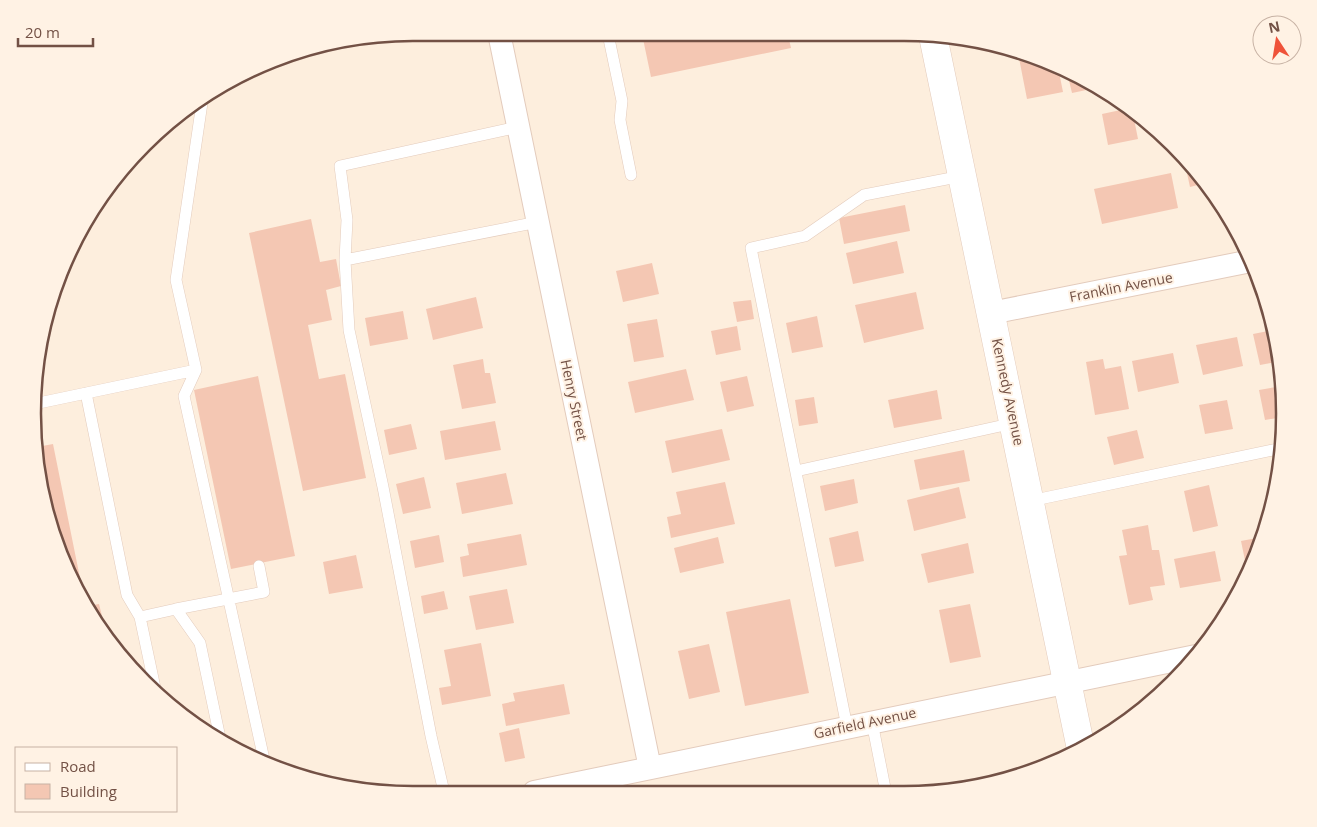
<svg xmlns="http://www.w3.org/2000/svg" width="1317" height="827" font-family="'Open Sans',sans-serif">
<rect width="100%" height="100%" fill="#fdeedd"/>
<path fill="#f4c7b3" d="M 642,34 L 788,35 L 791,48 L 651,77 Z
M 1018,53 L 1049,61 L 1058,67 L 1063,92 L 1027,99 Z
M 1067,72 L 1078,78 L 1096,88 L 1072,93 Z
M 1130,108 L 1132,109 L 1138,139 L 1108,145 L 1102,114 Z
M 1190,163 L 1205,183 L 1190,187 L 1185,164 Z
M 1171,173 L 1178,208 L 1102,224 L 1094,189 Z
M 905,205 L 910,231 L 844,244 L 839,218 Z
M 311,219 L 320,262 L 336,259 L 341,286 L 326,290 L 332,320 L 308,325 L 319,379 L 345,374 L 366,478 L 303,491 L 249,233 Z
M 897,241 L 904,273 L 853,284 L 846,253 Z
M 652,263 L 659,294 L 623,302 L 616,271 Z
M 916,292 L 924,329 L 864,343 L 855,305 Z
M 476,297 L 483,328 L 433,340 L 426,309 Z
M 751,300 L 754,319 L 737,322 L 733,302 Z
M 403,311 L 408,339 L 370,346 L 365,318 Z
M 817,316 L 823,347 L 792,353 L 786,323 Z
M 657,319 L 664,357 L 634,362 L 627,324 Z
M 737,326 L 741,350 L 716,355 L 711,331 Z
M 1273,330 L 1281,361 L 1260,365 L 1253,334 Z
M 1237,337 L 1243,366 L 1203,375 L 1196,345 Z
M 1173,353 L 1179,383 L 1138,392 L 1132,361 Z
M 483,359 L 485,373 L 490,373 L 496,403 L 462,409 L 453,365 Z
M 1103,359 L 1105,369 L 1121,366 L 1129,409 L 1095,415 L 1086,362 Z
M 686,369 L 694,400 L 635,413 L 628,382 Z
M 258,376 L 295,556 L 231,569 L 194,390 Z
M 747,376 L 754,406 L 727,412 L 720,382 Z
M 1282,386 L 1283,417 L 1265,420 L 1259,390 Z
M 937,390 L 942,419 L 894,428 L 888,400 Z
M 814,397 L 818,423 L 799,426 L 795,400 Z
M 1227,400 L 1233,429 L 1205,434 L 1199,405 Z
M 495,421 L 501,450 L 445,460 L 440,431 Z
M 411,424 L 417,449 L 389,455 L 384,430 Z
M 722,429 L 730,460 L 672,473 L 665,441 Z
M 1137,430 L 1144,458 L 1114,465 L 1107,437 Z
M 53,444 L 81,583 L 78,584 L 46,512 L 37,447 Z
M 964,450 L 970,481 L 920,490 L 914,460 Z
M 506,473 L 513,504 L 462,514 L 456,483 Z
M 424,477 L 431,508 L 403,514 L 396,484 Z
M 854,479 L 858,503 L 825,511 L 820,486 Z
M 725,482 L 735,524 L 671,538 L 667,517 L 681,514 L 676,492 Z
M 1209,485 L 1218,526 L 1193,532 L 1184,491 Z
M 959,487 L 966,518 L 914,531 L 907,500 Z
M 1148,525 L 1152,550 L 1159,550 L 1165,585 L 1150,587 L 1153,600 L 1129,605 L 1119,556 L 1127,555 L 1122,530 Z
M 858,531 L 864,561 L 835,567 L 829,538 Z
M 521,534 L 527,565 L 463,577 L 460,557 L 469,555 L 467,544 Z
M 439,535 L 444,562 L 415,568 L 410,541 Z
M 718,537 L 724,563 L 680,573 L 674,548 Z
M 1262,537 L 1253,562 L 1248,575 L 1241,541 Z
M 968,543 L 974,573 L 928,583 L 921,554 Z
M 1215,551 L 1221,581 L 1180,588 L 1174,559 Z
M 356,555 L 363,588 L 329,594 L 323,562 Z
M 507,589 L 514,623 L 476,630 L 469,596 Z
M 444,591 L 448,609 L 424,614 L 421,596 Z
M 790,599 L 809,693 L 745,706 L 726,612 Z
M 99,604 L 107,636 L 97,625 L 88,606 Z
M 970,604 L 981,657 L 950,663 L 939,610 Z
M 481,643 L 491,696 L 442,705 L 439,688 L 451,686 L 444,650 Z
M 709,644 L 720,692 L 689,699 L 678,651 Z
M 564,684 L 570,714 L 506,726 L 502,704 L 515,701 L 513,693 Z
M 519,728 L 525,758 L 505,762 L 499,733 Z"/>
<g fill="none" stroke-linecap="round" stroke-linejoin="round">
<defs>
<path id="service" d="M 608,34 L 622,101 L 620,120 L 631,175
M 345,260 L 538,222
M 196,370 L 184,396 L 265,764
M 86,393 L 127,595 L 140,617
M 34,404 L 196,370 L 176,280 L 203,96
M 796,471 L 1014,423
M 1030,501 L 1282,448
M 176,609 L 264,592 L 259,566
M 155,688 L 140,617 L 176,609 L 200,643 L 220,738
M 872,722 L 886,793
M 847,727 L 751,248 L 805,236 L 864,195 L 962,176
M 444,792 L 431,736 L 383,487 L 349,330 L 345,260 L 347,220 L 340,166 L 518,127"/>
<path id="minor" d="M 499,33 L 650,768
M 991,313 L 1251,261
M 534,792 L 1196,656"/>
<path id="tertiary" d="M 933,36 L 1081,749"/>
</defs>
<use href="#service" stroke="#e3cbbc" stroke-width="12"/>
<use href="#minor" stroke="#e3cbbc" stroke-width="24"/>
<use href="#tertiary" stroke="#e3cbbc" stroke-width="29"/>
<use href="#service" stroke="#fff" stroke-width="11"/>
<use href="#minor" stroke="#fff" stroke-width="22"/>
<use href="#tertiary" stroke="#fff" stroke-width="28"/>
</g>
<g text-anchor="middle" stroke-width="4" stroke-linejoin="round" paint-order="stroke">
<g font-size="14" fill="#735145" stroke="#fff2e4">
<text transform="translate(1121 287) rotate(-11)" y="5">Franklin Avenue</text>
<text transform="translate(1008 392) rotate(78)" y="5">Kennedy Avenue</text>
<text transform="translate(574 400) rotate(78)" y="5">Henry Street</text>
<text transform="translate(865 723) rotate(-12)" y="5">Garfield Avenue</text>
</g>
</g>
<path d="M0 0H1317V827H0ZM413 41H904A372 372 0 0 1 1276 413V414A372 372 0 0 1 904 786H413A372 372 0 0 1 41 414V413A372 372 0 0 1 413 41Z" fill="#fff2e4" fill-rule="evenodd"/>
<path fill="none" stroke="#735145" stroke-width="2.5" d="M413 41H904A372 372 0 0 1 1276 413V414A372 372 0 0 1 904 786H413A372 372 0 0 1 41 414V413A372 372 0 0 1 413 41Z"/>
<rect x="15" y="747" width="162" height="65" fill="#fff2e4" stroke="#c7b2a4"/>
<rect x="25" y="763" width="25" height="8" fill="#ffffff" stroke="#c7b2a4"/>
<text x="60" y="772" font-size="15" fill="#735145">Road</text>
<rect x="25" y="784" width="25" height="15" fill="#f4c7b3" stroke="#c7b2a4"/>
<text x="60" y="797" font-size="15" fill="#735145">Building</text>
<g transform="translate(1277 40) rotate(348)"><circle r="24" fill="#fff2e4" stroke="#c7b2a4"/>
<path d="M0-4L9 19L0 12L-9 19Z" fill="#ef533a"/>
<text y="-8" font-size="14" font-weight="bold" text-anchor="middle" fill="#735145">N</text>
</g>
<path d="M18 38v8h75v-8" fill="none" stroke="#735145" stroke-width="2.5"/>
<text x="25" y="38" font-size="15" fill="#735145" stroke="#fff2e4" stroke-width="4" paint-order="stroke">20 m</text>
</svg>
